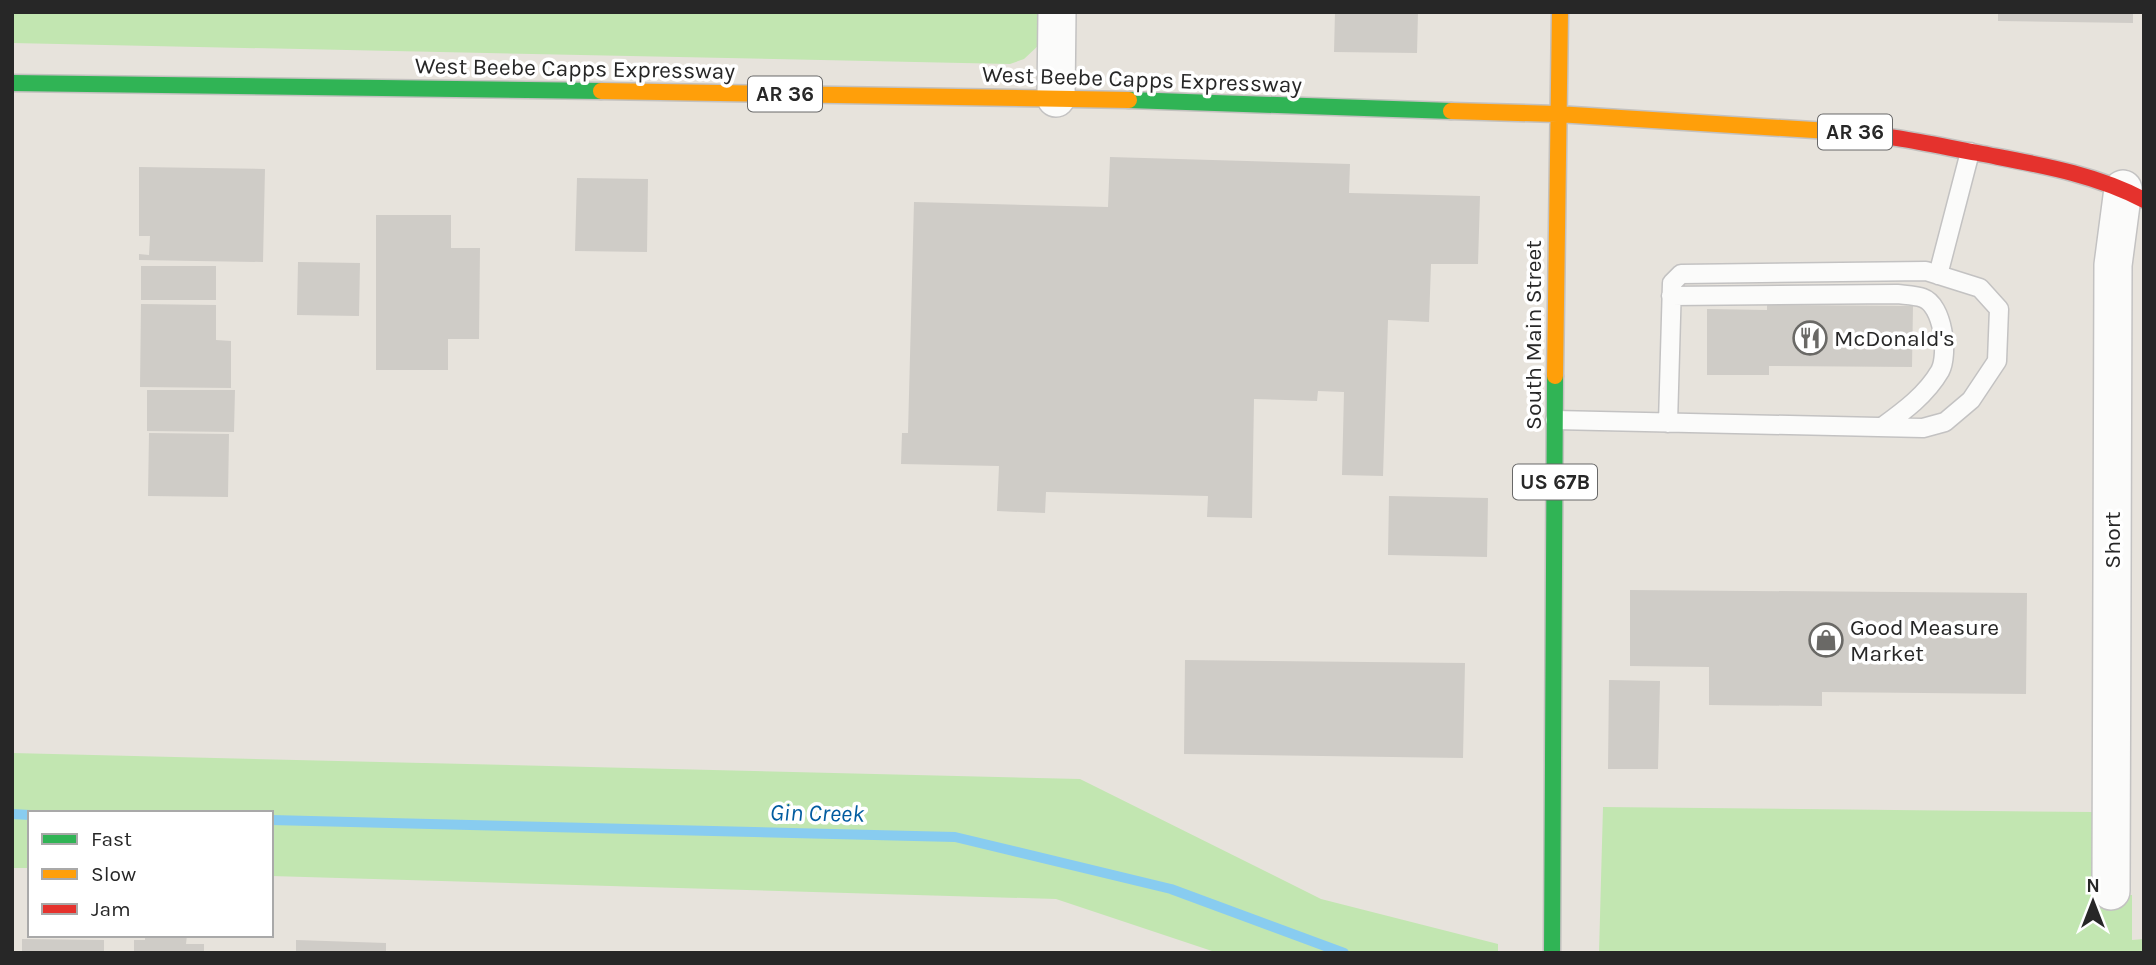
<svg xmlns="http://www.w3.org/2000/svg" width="2156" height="965" font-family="Karla,sans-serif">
<rect width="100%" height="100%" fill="#e7e3dc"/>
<path fill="#c2e6b1" d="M 12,12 L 1038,12 L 1043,21 L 1040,44 L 1024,59 L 1010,64 L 12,43 Z
M 12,753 L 1080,779 L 1321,899 L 1498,944 L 1498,953 L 1218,953 L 1056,899 L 271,876 L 271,813 L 30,813 L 30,868 L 12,868 Z
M 1603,807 L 2092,812 L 2092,895 L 2132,895 L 2132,940 L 2144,939 L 2144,953 L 1599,953 Z"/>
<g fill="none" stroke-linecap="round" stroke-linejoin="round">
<path stroke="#88ccf0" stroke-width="10" d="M 12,814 L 30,815
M 271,820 L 955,837 L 1171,889 L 1344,953"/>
</g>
<path fill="#cfccc7" d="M 1335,12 L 1418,12 L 1417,53 L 1334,52 Z
M 1998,12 L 2133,12 L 2133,23 L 1998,21 Z
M 1110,157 L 1350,164 L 1349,193 L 1480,196 L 1478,264 L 1431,264 L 1429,322 L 1388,320 L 1383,476 L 1342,475 L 1344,392 L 1318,391 L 1317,401 L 1254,399 L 1252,518 L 1207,517 L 1208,496 L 1046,492 L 1045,513 L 997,511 L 999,466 L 901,464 L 902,433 L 908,433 L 914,202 L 1108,207 Z
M 139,167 L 265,169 L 263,262 L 139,260 L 139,254 L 149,255 L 150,236 L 139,236 Z
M 577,178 L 648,179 L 647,252 L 575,251 Z
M 376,215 L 451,215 L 451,248 L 480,248 L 479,339 L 448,339 L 448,370 L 376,370 Z
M 298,262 L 360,263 L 359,316 L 297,315 Z
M 141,266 L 216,266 L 216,300 L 141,300 Z
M 141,304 L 216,305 L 216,340 L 231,341 L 231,388 L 140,387 Z
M 1767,305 L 1913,306 L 1912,367 L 1769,366 L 1769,375 L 1707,375 L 1707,309 L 1767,310 Z
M 147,390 L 235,390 L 234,432 L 147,431 Z
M 149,433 L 229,434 L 228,497 L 148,496 Z
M 1389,496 L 1488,498 L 1487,557 L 1388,555 Z
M 1630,590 L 2027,593 L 2026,694 L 1822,692 L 1822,706 L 1709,705 L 1709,667 L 1630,666 Z
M 1185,660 L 1465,663 L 1463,758 L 1184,754 Z
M 1609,680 L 1660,681 L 1658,769 L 1608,769 Z
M 145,935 L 187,935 L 186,944 L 204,944 L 204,953 L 134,953 L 134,940 L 145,940 Z
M 22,939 L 104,940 L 104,953 L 22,953 Z
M 296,940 L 386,943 L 386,953 L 296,953 Z"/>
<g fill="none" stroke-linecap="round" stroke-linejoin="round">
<defs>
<path id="lane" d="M 1938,275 L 1970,152
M 1671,296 L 1897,294 C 1905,295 1916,295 1923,298 C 1943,305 1949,354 1940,371 C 1926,395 1904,411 1882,427
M 1555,420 L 1923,428 L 1945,422 L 1971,400 L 1997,361 L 1999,309 L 1980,288 L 1926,271 L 1681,274 L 1672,283 L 1668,423"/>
<path id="street" d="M 1056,98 L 1057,12
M 2111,891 L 2113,265 L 2123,189"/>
<path id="fast" d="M 12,83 L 601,91
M 1129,100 L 1451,111
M 1552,953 L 1555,376"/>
<path id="slow" d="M 601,91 L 1129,100
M 1451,111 L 1557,114 L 1845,132
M 1555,376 L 1560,12"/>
<path id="jam" d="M 1845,132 C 1890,135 1934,145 1978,153 C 2034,164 2093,173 2144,200"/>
</defs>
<use href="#lane" stroke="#c3c2c2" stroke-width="21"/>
<use href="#street" stroke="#c3c2c2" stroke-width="40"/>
<use href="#fast" stroke="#c3c1bf" stroke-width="19"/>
<use href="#slow" stroke="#c3c1bf" stroke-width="19"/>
<use href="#jam" stroke="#c3c1bf" stroke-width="19"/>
<use href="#lane" stroke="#fbfbfa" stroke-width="18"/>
<use href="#street" stroke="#fbfbfa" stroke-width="37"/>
<use href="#fast" stroke="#30b455" stroke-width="16"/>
<use href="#slow" stroke="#ff9f0a" stroke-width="16"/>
<use href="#jam" stroke="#e5322d" stroke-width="16"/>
</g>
<defs>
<symbol id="restaurant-ring" viewBox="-11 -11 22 22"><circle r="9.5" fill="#fff" stroke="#6a6966" stroke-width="1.5"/><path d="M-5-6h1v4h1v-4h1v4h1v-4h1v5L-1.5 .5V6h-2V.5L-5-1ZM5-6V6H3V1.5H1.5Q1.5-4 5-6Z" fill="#6a6966"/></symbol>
<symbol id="shop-ring" viewBox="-11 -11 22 22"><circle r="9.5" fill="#fff" stroke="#6a6966" stroke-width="1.5"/><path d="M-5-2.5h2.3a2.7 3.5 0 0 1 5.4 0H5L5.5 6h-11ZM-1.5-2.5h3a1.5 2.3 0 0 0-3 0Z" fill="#6a6966"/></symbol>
</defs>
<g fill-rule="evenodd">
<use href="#restaurant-ring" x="1791" y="319" width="38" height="38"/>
<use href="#shop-ring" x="1807" y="621" width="38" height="38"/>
</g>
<g text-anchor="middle" stroke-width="7" stroke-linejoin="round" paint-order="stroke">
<g fill="#fff" stroke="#686868" stroke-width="2">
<rect x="748" y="76.5" width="74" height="35" rx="5"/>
<rect x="1818" y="114.5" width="74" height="35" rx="5"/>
<rect x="1513" y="464.5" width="84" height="35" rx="5"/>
</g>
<g font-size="21" font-weight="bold" fill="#272727">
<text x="785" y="101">AR 36</text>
<text x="1855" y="139">AR 36</text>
<text x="1555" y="489">US 67B</text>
</g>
<g font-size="23" fill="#272727" stroke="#fff">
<text transform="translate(575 68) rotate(1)" y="8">West Beebe Capps Expressway</text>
<text transform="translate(1142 79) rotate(2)" y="8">West Beebe Capps Expressway</text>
<text transform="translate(1533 335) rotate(-90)" y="8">South Main Street</text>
<text transform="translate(2112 540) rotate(-90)" y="8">Short</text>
</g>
<g font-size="23" fill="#272727" stroke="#fff" text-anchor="start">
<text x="1834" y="346">McDonald's</text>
<text x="1850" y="635">Good Measure<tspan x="1850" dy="26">Market</tspan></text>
</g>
<g font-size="24" font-style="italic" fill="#025ca0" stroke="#fff">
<text transform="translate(817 813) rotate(1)" y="8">Gin Creek</text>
</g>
</g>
<rect width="2156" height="965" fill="none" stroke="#272727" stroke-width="28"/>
<rect x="28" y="811" width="245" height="126" fill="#ffffff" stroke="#a9a9a9" stroke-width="2"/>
<rect x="42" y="834" width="35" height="10" fill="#30b455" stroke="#a9a9a9" stroke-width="2"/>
<text x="91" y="846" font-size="21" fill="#272727">Fast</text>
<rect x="42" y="869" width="35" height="10" fill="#ff9f0a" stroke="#a9a9a9" stroke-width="2"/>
<text x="91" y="881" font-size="21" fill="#272727">Slow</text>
<rect x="42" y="904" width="35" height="10" fill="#e5322d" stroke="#a9a9a9" stroke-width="2"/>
<text x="91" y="916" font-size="21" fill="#272727">Jam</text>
<g transform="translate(2093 902)" stroke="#ffffff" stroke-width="5" paint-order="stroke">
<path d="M0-5L12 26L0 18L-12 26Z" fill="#272727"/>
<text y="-10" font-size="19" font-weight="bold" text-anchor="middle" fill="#272727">N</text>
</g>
</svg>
